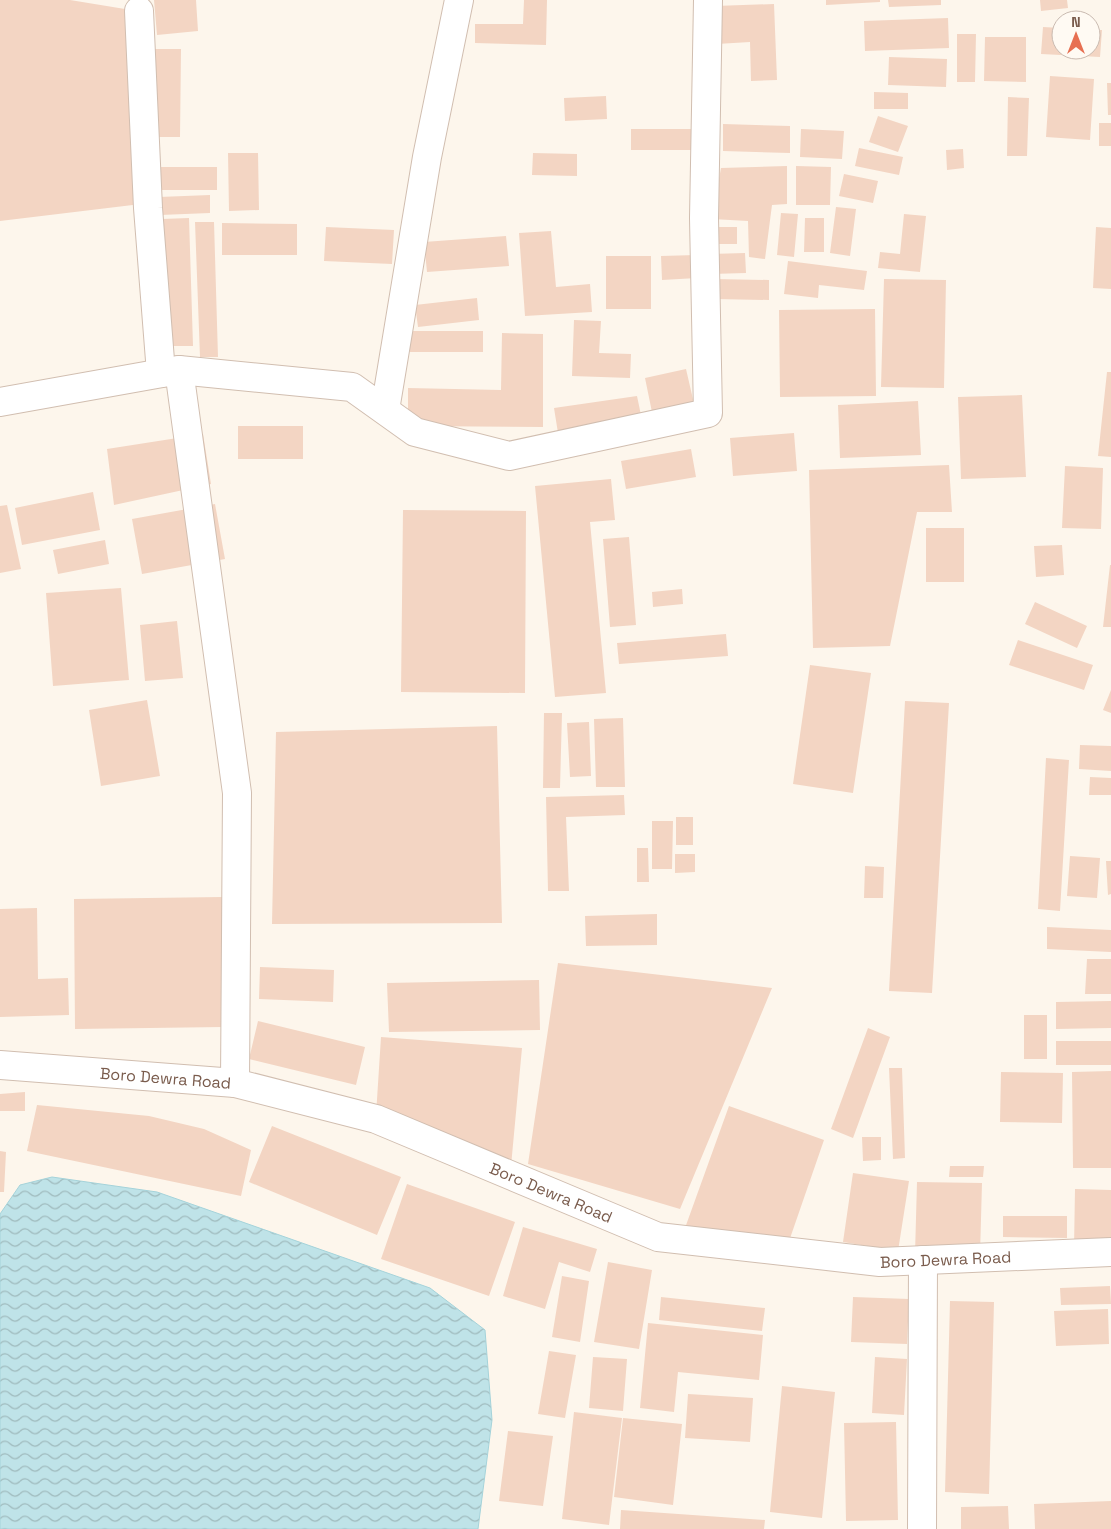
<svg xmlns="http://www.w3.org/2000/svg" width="1111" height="1529" font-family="'Space Grotesk',sans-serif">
<defs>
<pattern id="water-waves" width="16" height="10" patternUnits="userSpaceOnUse" patternTransform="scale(1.25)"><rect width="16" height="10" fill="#bfe3e8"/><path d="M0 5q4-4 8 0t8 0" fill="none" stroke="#a0bbbe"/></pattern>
</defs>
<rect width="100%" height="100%" fill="#fdf6ec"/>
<path fill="url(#water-waves)" stroke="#a5d3da" d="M 52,1177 L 157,1192 L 430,1288 L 485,1330 L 492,1420 L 478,1529 L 0,1529 L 0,1214 L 20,1185 Z"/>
<path fill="#f3d5c3" d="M 0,0 L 70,0 L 125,9 L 141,204 L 0,221 Z
M 154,0 L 196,0 L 198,31 L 157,35 Z
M 524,0 L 547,0 L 546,45 L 475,43 L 475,24 L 523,24 Z
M 826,0 L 880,0 L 880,2 L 826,5 Z
M 888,0 L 941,0 L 941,5 L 889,7 Z
M 1040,0 L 1067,0 L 1068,8 L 1041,11 Z
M 774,4 L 777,80 L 751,81 L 750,42 L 717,44 L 715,6 Z
M 948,18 L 949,48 L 865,51 L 864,21 Z
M 1043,27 L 1061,28 L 1061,50 L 1091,50 L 1091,30 L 1102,30 L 1100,57 L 1041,54 Z
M 957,34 L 976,34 L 975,82 L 957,82 Z
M 985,37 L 1026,37 L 1026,82 L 984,81 Z
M 155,49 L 181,49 L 180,137 L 154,137 Z
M 889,57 L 947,59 L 946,87 L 888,85 Z
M 1050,76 L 1094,79 L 1090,140 L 1046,137 Z
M 1107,83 L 1111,83 L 1111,115 L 1108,115 Z
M 874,92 L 908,93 L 908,109 L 874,109 Z
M 606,96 L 607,119 L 565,121 L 564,98 Z
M 1008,97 L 1029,98 L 1027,156 L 1007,156 Z
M 878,116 L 908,126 L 898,152 L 869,142 Z
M 1099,123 L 1111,123 L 1111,146 L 1099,146 Z
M 723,124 L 790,126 L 790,153 L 723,151 Z
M 631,129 L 694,129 L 694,150 L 631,150 Z
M 801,129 L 844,131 L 842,159 L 800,157 Z
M 859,148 L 903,157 L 899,175 L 855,166 Z
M 963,149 L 964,168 L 947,170 L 946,150 Z
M 228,153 L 258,153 L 259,210 L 229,211 Z
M 533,153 L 577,154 L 577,176 L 532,175 Z
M 787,166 L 787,204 L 772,205 L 765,259 L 749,257 L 748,221 L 712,219 L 721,168 Z
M 796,166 L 831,167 L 830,205 L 796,205 Z
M 160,167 L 217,167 L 217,190 L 160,190 Z
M 844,174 L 878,181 L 873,203 L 839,196 Z
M 210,195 L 210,213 L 160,215 L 159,197 Z
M 836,207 L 856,209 L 850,256 L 830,253 Z
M 781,213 L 798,214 L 794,257 L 777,255 Z
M 904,214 L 926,216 L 920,272 L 878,268 L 880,252 L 900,254 Z
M 189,218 L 193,346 L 166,346 L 162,219 Z
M 805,218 L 824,218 L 824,252 L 804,252 Z
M 195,222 L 214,222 L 218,357 L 200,357 Z
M 222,223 L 297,224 L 297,255 L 222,255 Z
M 326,227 L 394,230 L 392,264 L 324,261 Z
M 713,227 L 737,227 L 737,244 L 713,244 Z
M 1096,227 L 1111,228 L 1111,289 L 1093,288 Z
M 551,231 L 556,287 L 590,284 L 592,312 L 525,316 L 519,233 Z
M 506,236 L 509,266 L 427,272 L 424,242 Z
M 745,253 L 746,273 L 711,274 L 710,254 Z
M 696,255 L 697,278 L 662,280 L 661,256 Z
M 606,256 L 651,256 L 651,309 L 606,309 Z
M 788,261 L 867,271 L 864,290 L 819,285 L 818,298 L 784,294 Z
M 714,279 L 769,280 L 769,300 L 714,299 Z
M 884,279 L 946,280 L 944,388 L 881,387 Z
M 477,298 L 479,320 L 418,327 L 415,305 Z
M 875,309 L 876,396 L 780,397 L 779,310 Z
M 574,320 L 601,321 L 599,353 L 631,354 L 630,378 L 572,376 Z
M 410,331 L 483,331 L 483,352 L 410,352 Z
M 502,333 L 543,334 L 543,427 L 408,426 L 408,388 L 501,390 Z
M 686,369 L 695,408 L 653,417 L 645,378 Z
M 1107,372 L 1111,372 L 1111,457 L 1098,456 Z
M 1022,395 L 1026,477 L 961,479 L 958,397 Z
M 637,396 L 642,420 L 558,433 L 554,408 Z
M 918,401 L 921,455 L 840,458 L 838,405 Z
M 238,426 L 303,426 L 303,459 L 238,459 Z
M 794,433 L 797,471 L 733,476 L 730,438 Z
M 203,434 L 211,484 L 114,505 L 107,449 Z
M 691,449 L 696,477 L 626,489 L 621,461 Z
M 949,465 L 952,512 L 917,512 L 890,646 L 813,648 L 809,470 Z
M 1065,466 L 1103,468 L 1101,529 L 1062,528 Z
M 611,479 L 615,520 L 590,522 L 606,693 L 555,697 L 535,486 Z
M 93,492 L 100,530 L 22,545 L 15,508 Z
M 215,504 L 225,559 L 142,574 L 132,519 Z
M 7,505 L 21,569 L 0,573 L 0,506 Z
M 403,510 L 526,511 L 525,693 L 401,692 Z
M 926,528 L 964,528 L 964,582 L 926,582 Z
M 629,537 L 636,625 L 610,627 L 603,539 Z
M 105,540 L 109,564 L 58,574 L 53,550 Z
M 1062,545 L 1064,575 L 1036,577 L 1034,546 Z
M 1110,565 L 1111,565 L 1111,627 L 1103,627 Z
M 121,588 L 129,680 L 53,686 L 46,593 Z
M 682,589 L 683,604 L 653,607 L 652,592 Z
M 1035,602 L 1087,626 L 1077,648 L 1025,624 Z
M 177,621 L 183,678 L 145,681 L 140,625 Z
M 726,634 L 728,656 L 619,664 L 617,643 Z
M 1018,640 L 1093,665 L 1084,690 L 1009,665 Z
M 810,665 L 871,673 L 853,793 L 793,784 Z
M 1111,690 L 1111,713 L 1103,710 Z
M 147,700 L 160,776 L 101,786 L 89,710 Z
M 905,701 L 949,703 L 932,993 L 889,991 Z
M 544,713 L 562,713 L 560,788 L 543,788 Z
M 623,718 L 625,787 L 596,787 L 594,719 Z
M 589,722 L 591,776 L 570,777 L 567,723 Z
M 497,726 L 502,923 L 272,924 L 276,732 Z
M 1080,745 L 1111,746 L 1111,771 L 1079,769 Z
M 1046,758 L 1069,760 L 1060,911 L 1038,909 Z
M 1090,777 L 1111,778 L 1111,795 L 1089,795 Z
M 624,795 L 625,815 L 566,817 L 569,891 L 548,891 L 546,797 Z
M 676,817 L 693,817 L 693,845 L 676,845 Z
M 652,821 L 673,821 L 672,869 L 652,869 Z
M 637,848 L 648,848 L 649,882 L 637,882 Z
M 675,854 L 695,854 L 695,872 L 675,873 Z
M 1070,856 L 1100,858 L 1097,898 L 1067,896 Z
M 1106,861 L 1111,861 L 1111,894 L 1108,895 Z
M 865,866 L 884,867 L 883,898 L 864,898 Z
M 222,897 L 223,1027 L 75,1029 L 74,899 Z
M 37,908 L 38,979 L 68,978 L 69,1015 L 0,1017 L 0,909 Z
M 657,914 L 657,945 L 586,946 L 585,916 Z
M 1047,927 L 1111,930 L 1111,952 L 1047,949 Z
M 1087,959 L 1111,959 L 1111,994 L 1085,994 Z
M 558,963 L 772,988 L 680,1209 L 528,1164 Z
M 260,967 L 334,970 L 333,1002 L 259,999 Z
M 539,980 L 540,1030 L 389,1032 L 387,983 Z
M 1111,1001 L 1111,1028 L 1056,1029 L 1056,1002 Z
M 1024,1015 L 1047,1015 L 1047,1059 L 1024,1059 Z
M 258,1021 L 365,1047 L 356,1085 L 249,1059 Z
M 868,1028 L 890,1037 L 853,1138 L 831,1129 Z
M 381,1037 L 522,1048 L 511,1166 L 376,1115 Z
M 1056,1041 L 1111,1041 L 1111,1065 L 1056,1065 Z
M 889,1068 L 902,1068 L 905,1158 L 893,1159 Z
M 1111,1071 L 1111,1168 L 1073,1168 L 1072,1072 Z
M 1001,1072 L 1063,1073 L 1062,1123 L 1000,1122 Z
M 25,1092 L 25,1111 L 0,1111 L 0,1094 Z
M 37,1105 L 149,1116 L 204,1129 L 251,1150 L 241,1196 L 27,1151 Z
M 729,1106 L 824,1140 L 787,1247 L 685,1228 Z
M 272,1126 L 401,1177 L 377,1235 L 249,1182 Z
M 862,1137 L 881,1137 L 881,1160 L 863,1161 Z
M 0,1151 L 6,1152 L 4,1192 L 0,1192 Z
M 950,1166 L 984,1166 L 983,1177 L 949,1177 Z
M 853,1173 L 909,1181 L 898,1251 L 843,1242 Z
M 917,1182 L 982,1183 L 980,1255 L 915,1254 Z
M 407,1184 L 515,1222 L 489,1296 L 381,1259 Z
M 1075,1189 L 1111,1190 L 1111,1248 L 1074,1248 Z
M 1003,1216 L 1067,1216 L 1067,1238 L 1003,1237 Z
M 523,1227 L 597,1249 L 590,1272 L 559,1262 L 545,1309 L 503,1296 Z
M 608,1262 L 652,1270 L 639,1349 L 594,1342 Z
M 562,1276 L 589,1281 L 580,1342 L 552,1337 Z
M 1110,1286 L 1111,1304 L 1061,1305 L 1060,1288 Z
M 661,1297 L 765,1308 L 762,1331 L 659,1320 Z
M 853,1297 L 909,1299 L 907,1344 L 851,1342 Z
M 950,1301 L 994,1302 L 989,1494 L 945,1492 Z
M 1108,1309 L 1109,1344 L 1056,1346 L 1054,1311 Z
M 648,1323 L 763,1335 L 759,1380 L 678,1372 L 674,1412 L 640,1408 Z
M 549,1351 L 576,1355 L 565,1418 L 538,1414 Z
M 593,1357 L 627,1359 L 623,1411 L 589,1408 Z
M 875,1357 L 907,1359 L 904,1415 L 872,1413 Z
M 782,1386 L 835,1392 L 822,1518 L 770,1512 Z
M 688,1394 L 753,1398 L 750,1442 L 685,1438 Z
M 574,1412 L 622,1418 L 609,1525 L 562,1519 Z
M 623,1418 L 682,1424 L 673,1505 L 614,1497 Z
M 896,1422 L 898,1520 L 846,1521 L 844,1423 Z
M 508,1431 L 553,1436 L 543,1506 L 499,1501 Z
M 1111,1501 L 1111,1529 L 1035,1529 L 1034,1504 Z
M 1008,1506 L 1009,1529 L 961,1529 L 961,1507 Z
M 621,1510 L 765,1520 L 764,1529 L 620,1529 Z"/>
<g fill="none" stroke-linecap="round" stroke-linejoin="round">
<defs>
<g id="street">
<path d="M 139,11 L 148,208 L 161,373"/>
<path d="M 179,370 L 352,387 L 415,432 L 509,456 L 708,413 L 704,218 L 708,0"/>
<path d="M 0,402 L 179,370 L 237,793 L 235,1083"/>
<path d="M 385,410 L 427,157 L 459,0"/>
<path id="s1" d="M 0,1065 L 235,1083 L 376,1119 L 658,1237 L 880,1262 L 1111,1252"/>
<path d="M 922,1529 L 923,1260"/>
</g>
</defs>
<use href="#street" stroke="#d1beb0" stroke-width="30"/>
<use href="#street" stroke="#fff" stroke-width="28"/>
</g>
<g text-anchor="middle" stroke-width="4.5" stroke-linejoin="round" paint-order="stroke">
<g font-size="16" fill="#7a5c4d" stroke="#fffaf3">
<text dy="6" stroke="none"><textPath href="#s1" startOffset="166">Boro Dewra Road</textPath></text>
<text dy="6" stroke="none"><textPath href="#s1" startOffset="571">Boro Dewra Road</textPath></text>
<text dy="6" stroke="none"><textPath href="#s1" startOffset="976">Boro Dewra Road</textPath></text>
</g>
</g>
<g transform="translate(1076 35)"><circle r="24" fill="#fffaf3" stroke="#cabbb1"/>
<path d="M0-4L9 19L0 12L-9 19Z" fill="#e76f51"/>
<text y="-8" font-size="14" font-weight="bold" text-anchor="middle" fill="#7a5c4d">N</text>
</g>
</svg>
